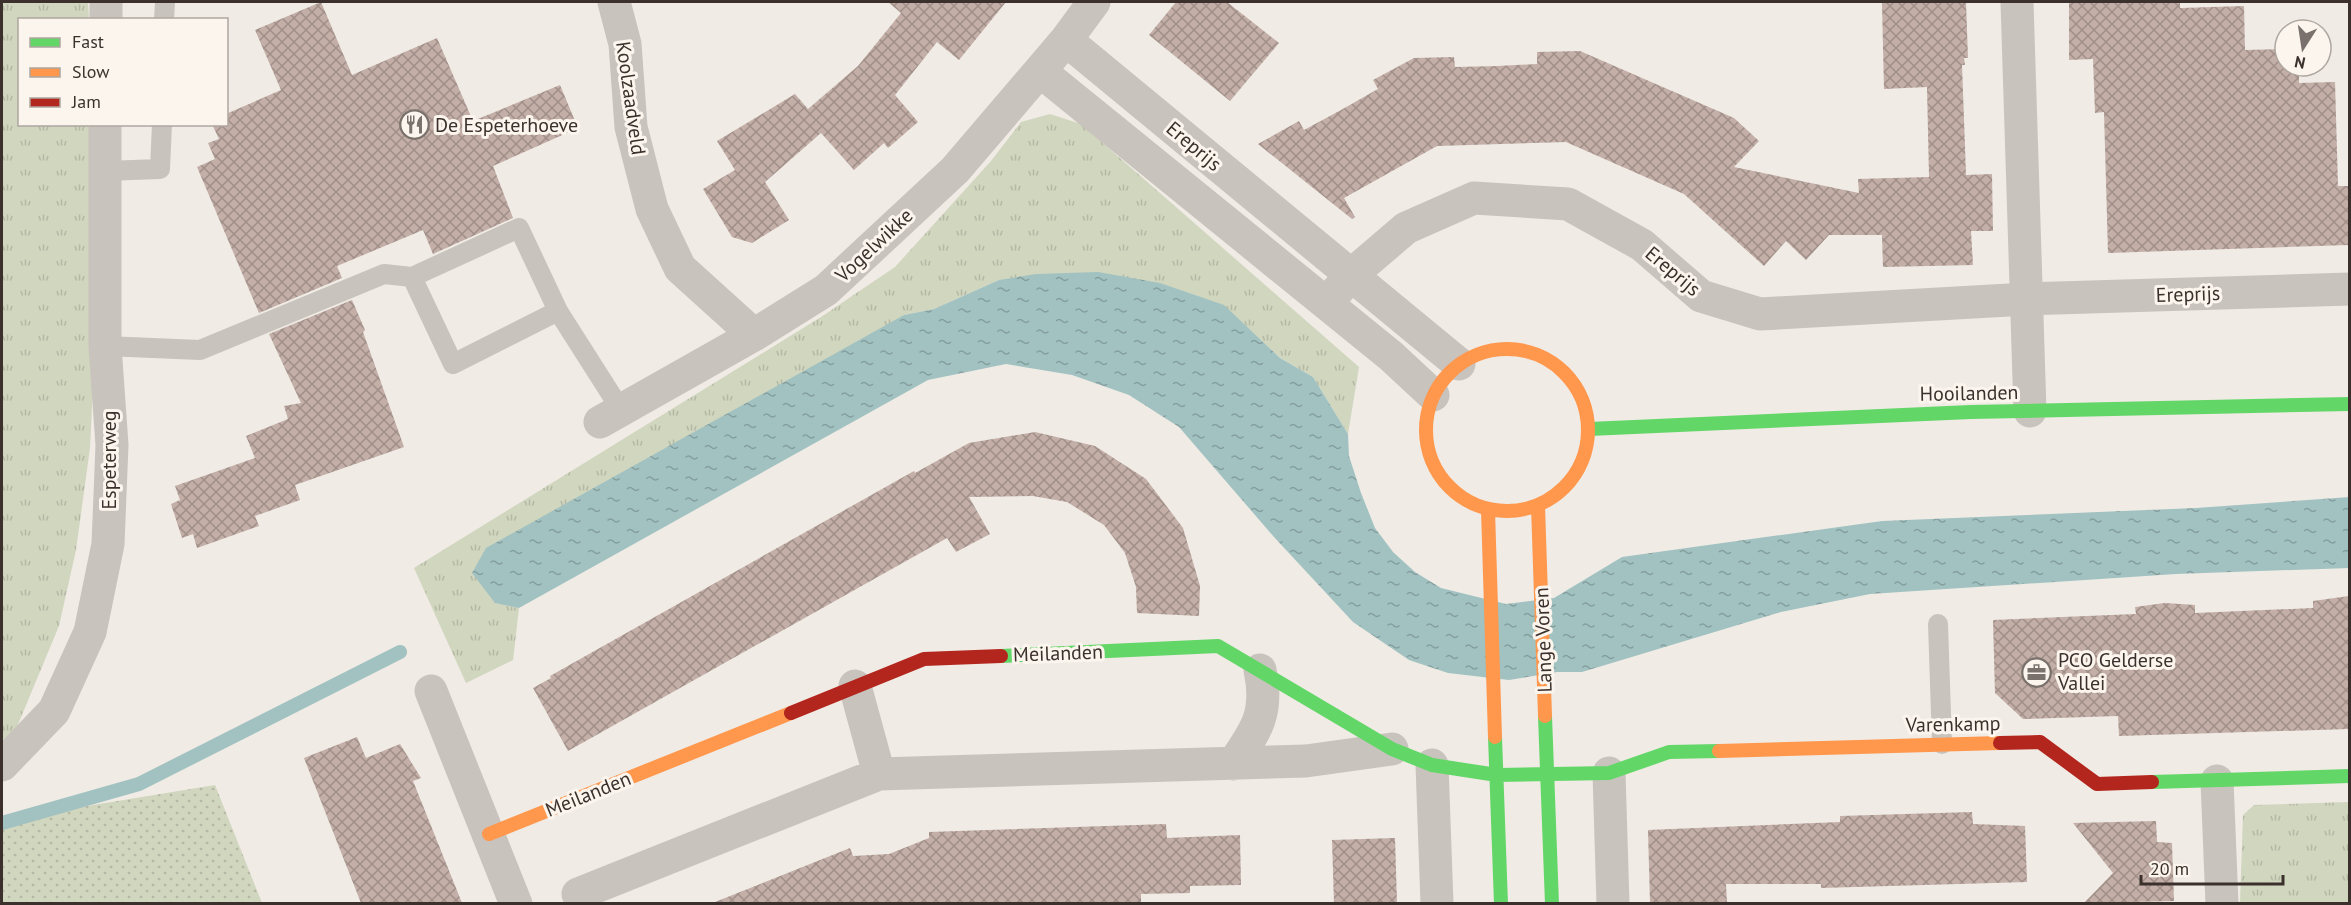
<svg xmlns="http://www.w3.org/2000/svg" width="2351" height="905" font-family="'PT Sans',sans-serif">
<defs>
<pattern id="grass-tufts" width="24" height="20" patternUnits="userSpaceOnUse" patternTransform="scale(1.5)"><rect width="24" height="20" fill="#d1d6bf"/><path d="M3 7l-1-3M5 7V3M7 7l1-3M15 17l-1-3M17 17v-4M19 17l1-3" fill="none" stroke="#b4b8a4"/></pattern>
<pattern id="garden-dots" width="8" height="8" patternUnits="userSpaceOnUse" patternTransform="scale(1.5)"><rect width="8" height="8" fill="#d1d6bf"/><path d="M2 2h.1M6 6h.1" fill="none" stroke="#b4b8a4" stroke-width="1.8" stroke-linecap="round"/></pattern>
<pattern id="water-ripples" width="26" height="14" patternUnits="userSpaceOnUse" patternTransform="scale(1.5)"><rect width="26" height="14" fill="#a1c2c1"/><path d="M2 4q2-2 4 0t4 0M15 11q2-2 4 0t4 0" fill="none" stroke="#849e9d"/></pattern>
<pattern id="building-cross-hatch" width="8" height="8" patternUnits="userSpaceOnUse" patternTransform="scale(1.5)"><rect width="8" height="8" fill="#c3afa7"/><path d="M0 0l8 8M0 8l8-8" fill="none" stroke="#a08f88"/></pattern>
</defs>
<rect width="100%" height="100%" fill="#f0ebe5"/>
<path fill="url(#grass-tufts)" d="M 2,2 L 88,2 L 89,19 L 20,20 L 20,124 L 90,125 L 93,386 L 90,448 L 76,550 L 59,626 L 14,734 L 2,740 Z
M 1050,114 L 1081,124 L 1359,367 L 1348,434 L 1313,377 L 1280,358 L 1223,305 L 999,280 L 934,309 L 904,315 L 495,603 L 519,608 L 513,660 L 466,683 L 414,568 L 821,317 L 895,267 L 991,161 L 1021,122 Z
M 2349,802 L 2349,903 L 2240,903 L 2243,815 L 2254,805 Z"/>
<path fill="url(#garden-dots)" d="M 215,785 L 262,903 L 2,903 L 2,820 Z"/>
<path fill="url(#water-ripples)" d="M 1098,272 L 1160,283 L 1224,305 L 1280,358 L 1313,377 L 1348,434 L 1349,456 L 1361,493 L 1375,528 L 1393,552 L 1415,572 L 1441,588 L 1506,604 L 1554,598 L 1622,557 L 1882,521 L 2196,508 L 2350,497 L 2349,568 L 2176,574 L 1870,594 L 1781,612 L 1582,672 L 1557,672 L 1509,680 L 1448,673 L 1409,660 L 1353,622 L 1274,537 L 1179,427 L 1129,395 L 1072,375 L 1006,364 L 928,380 L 519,608 L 495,603 L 472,573 L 486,548 L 904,315 L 934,309 L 999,280 L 1036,274 Z"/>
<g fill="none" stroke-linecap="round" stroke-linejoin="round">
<path stroke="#a1c2c1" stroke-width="14" d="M 2,823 L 139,784 L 400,652"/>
</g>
<path fill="url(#building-cross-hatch)" d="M 321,2 L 352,75 L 437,38 L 473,121 L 560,85 L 578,128 L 493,166 L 513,218 L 433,254 L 423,230 L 337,266 L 342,278 L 259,313 L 197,167 L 215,159 L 208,143 L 219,139 L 212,124 L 226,124 L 226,114 L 281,90 L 255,30 Z
M 888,2 L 1006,2 L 959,60 L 937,42 L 895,95 L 918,122 L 888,148 L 884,143 L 854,170 L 821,133 L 765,182 L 789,220 L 752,243 L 732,237 L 703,189 L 735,170 L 717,141 L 795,94 L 808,109 L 858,66 L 901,13 Z
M 1176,2 L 1227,2 L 1279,43 L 1230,101 L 1149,35 Z
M 1891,2 L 1966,2 L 1968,58 L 1964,58 L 1965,65 L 1962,65 L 1966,175 L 1992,174 L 1993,231 L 1971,231 L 1973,265 L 1883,267 L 1882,235 L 1829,235 L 1806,260 L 1786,241 L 1764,266 L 1684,194 L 1566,142 L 1437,146 L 1344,198 L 1355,217 L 1352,219 L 1258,144 L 1299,121 L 1304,130 L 1341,110 L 1378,89 L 1373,80 L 1414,58 L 1454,57 L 1455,67 L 1497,66 L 1537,64 L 1537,52 L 1580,51 L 1734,118 L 1759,141 L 1734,167 L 1859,193 L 1858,179 L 1929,177 L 1927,87 L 1884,89 L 1882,3 Z
M 2069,2 L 2180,2 L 2180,8 L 2244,6 L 2245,50 L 2285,49 L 2285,66 L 2299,66 L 2299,83 L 2335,82 L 2338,186 L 2349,186 L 2349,245 L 2108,253 L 2104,112 L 2095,113 L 2093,59 L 2069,60 Z
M 352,300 L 365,330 L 363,332 L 404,447 L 295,485 L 300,500 L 255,516 L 259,526 L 197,548 L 193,534 L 182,538 L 171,504 L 180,500 L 175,486 L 255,458 L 246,436 L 288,419 L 284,406 L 301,403 L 269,334 Z
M 1035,432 L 1095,446 L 1146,479 L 1183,528 L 1200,586 L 1199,616 L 1137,613 L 1136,587 L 1125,553 L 1104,525 L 1067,502 L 1033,496 L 969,497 L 990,534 L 956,552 L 947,538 L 568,751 L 533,688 L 551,678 L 550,676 L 914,471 L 915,473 L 969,443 Z
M 2349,596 L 2349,729 L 2119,736 L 2118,716 L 2023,719 L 1995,693 L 1993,620 L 2136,614 L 2135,607 L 2165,603 L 2195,605 L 2195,613 L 2313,608 L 2313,601 Z
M 357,737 L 366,758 L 400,744 L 421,778 L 413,781 L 462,903 L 361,903 L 304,758 Z
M 1972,812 L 1973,824 L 2025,826 L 2027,882 L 1821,888 L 1821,884 L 1726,884 L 1727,903 L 1650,903 L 1648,830 L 1840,822 L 1840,816 Z
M 2156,821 L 2157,842 L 2172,843 L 2174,901 L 2084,903 L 2113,873 L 2073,823 Z
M 1166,824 L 1167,838 L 1240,835 L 1241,885 L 1190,886 L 1190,893 L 1141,894 L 1141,903 L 715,902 L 850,848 L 853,856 L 889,854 L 929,838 L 929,832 Z
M 1395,838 L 1397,903 L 1334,903 L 1332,840 Z"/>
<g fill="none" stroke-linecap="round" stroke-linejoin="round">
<path stroke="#c9c3be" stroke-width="20" d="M 164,20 L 165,2
M 105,171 L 160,169 L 162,124
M 558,311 L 453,364 L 412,277 L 519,228 L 558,311 L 621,410
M 105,346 L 200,350 L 384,274 L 412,277
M 1938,624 L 1942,744"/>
<path stroke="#c9c3be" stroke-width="33" d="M 614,2 L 625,44 L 631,127 L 652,209 L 680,268 L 754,335
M 2017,2 L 2030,411
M 106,20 L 106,2
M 1066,40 L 1459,364
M 1040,71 L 1391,356 L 1433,395
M 1327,303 L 1350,276 L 1406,228 L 1474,198 L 1568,204 L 1642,245 L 1701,296 L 1760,314 L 2027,299 L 2350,289
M 600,422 L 754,335 L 826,290 L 955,170 L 1066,40 L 1094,2
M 855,686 L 879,774
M 431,691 L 516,904
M 1233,764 C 1257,730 1269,712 1260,670
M 2,765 L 54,711 L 90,632 L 108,544 L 112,445 L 105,346 L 105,124
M 1432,765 L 1437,904
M 1609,773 L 1613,904
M 2217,781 L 2222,904
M 578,894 L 879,774 L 1306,761 L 1392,749"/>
<path stroke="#63d668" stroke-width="14" d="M 1589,429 L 1971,412 L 2350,404
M 1001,656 L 1218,646 L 1392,749 L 1432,765 L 1497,775 L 1609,773 L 1669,752 L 1719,751
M 1545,716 L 1552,904
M 1495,737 L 1501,904
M 2152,782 L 2350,776"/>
<path stroke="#ff974d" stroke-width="14" d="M1426 430a81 81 0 1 1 162 0a81 81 0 1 1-162 0Z
M 1538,506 L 1545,716
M 1488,510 L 1495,737
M 1719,751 L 2000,743
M 489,834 L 791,713"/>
<path stroke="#b3261e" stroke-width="14" d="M 791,713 L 924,659 L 1001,656
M 2000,743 L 2040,742 L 2097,784 L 2152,782"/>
</g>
<defs>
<symbol id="restaurant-ring" viewBox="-11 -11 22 22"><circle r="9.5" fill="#fbf5ee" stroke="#7a716c" stroke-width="1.5"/><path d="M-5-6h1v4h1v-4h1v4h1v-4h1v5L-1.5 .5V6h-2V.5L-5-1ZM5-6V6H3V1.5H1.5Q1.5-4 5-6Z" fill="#7a716c"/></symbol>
<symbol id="office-ring" viewBox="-11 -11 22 22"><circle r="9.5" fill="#fbf5ee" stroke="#7a716c" stroke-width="1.5"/><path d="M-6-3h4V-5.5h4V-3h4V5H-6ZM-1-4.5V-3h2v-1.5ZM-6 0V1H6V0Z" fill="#7a716c"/></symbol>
</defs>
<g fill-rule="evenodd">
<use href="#restaurant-ring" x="398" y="108" width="33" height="33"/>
<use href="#office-ring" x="2020" y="656" width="33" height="33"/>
</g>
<g text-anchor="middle" stroke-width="6" stroke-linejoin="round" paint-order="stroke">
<g font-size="20" fill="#3b302b" stroke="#fbf5ee">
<text transform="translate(631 98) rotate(82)" y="7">Koolzaadveld</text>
<text transform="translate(1194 146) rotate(40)" y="7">Ereprijs</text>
<text transform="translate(874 245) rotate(-43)" y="7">Vogelwikke</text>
<text transform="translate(1673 271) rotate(40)" y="7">Ereprijs</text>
<text transform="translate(2188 294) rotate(-2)" y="7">Ereprijs</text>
<text transform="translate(1969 393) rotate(-1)" y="7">Hooilanden</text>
<text transform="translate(109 460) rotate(-90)" y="7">Espeterweg</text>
<text transform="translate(1543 640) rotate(-92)" y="7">Lange Voren</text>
<text transform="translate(1058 653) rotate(-2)" y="7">Meilanden</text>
<text transform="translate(1953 724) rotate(-1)" y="7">Varenkamp</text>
<text transform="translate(588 794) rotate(-22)" y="7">Meilanden</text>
</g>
<g font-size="20" fill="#3b302b" stroke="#fbf5ee" text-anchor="start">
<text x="435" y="132">De Espeterhoeve</text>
<text x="2058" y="667">PCO Gelderse<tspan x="2058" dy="23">Vallei</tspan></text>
</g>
</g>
<rect width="2351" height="905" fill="none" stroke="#3b302b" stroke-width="6"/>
<rect x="18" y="18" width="210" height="108" fill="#fbf5ee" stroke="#aea6a0" stroke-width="1.5"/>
<rect x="30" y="38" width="30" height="9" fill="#63d668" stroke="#aea6a0" stroke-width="1.5"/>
<text x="72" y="48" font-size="18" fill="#3b302b">Fast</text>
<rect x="30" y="68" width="30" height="9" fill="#ff974d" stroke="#aea6a0" stroke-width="1.5"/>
<text x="72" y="78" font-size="18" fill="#3b302b">Slow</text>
<rect x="30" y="98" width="30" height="9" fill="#b3261e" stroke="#aea6a0" stroke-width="1.5"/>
<text x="72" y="108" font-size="18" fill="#3b302b">Jam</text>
<g transform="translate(2303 48) rotate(192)"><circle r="28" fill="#fbf5ee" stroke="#aea6a0" stroke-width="1.5"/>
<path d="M0-4.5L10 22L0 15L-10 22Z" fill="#7a716c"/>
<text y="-9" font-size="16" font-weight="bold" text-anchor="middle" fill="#3b302b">N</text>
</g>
<path d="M2141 875v9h142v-9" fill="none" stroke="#3b302b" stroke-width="3"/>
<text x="2150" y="875" font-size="18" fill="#3b302b" stroke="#fbf5ee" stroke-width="4.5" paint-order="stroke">20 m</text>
</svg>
